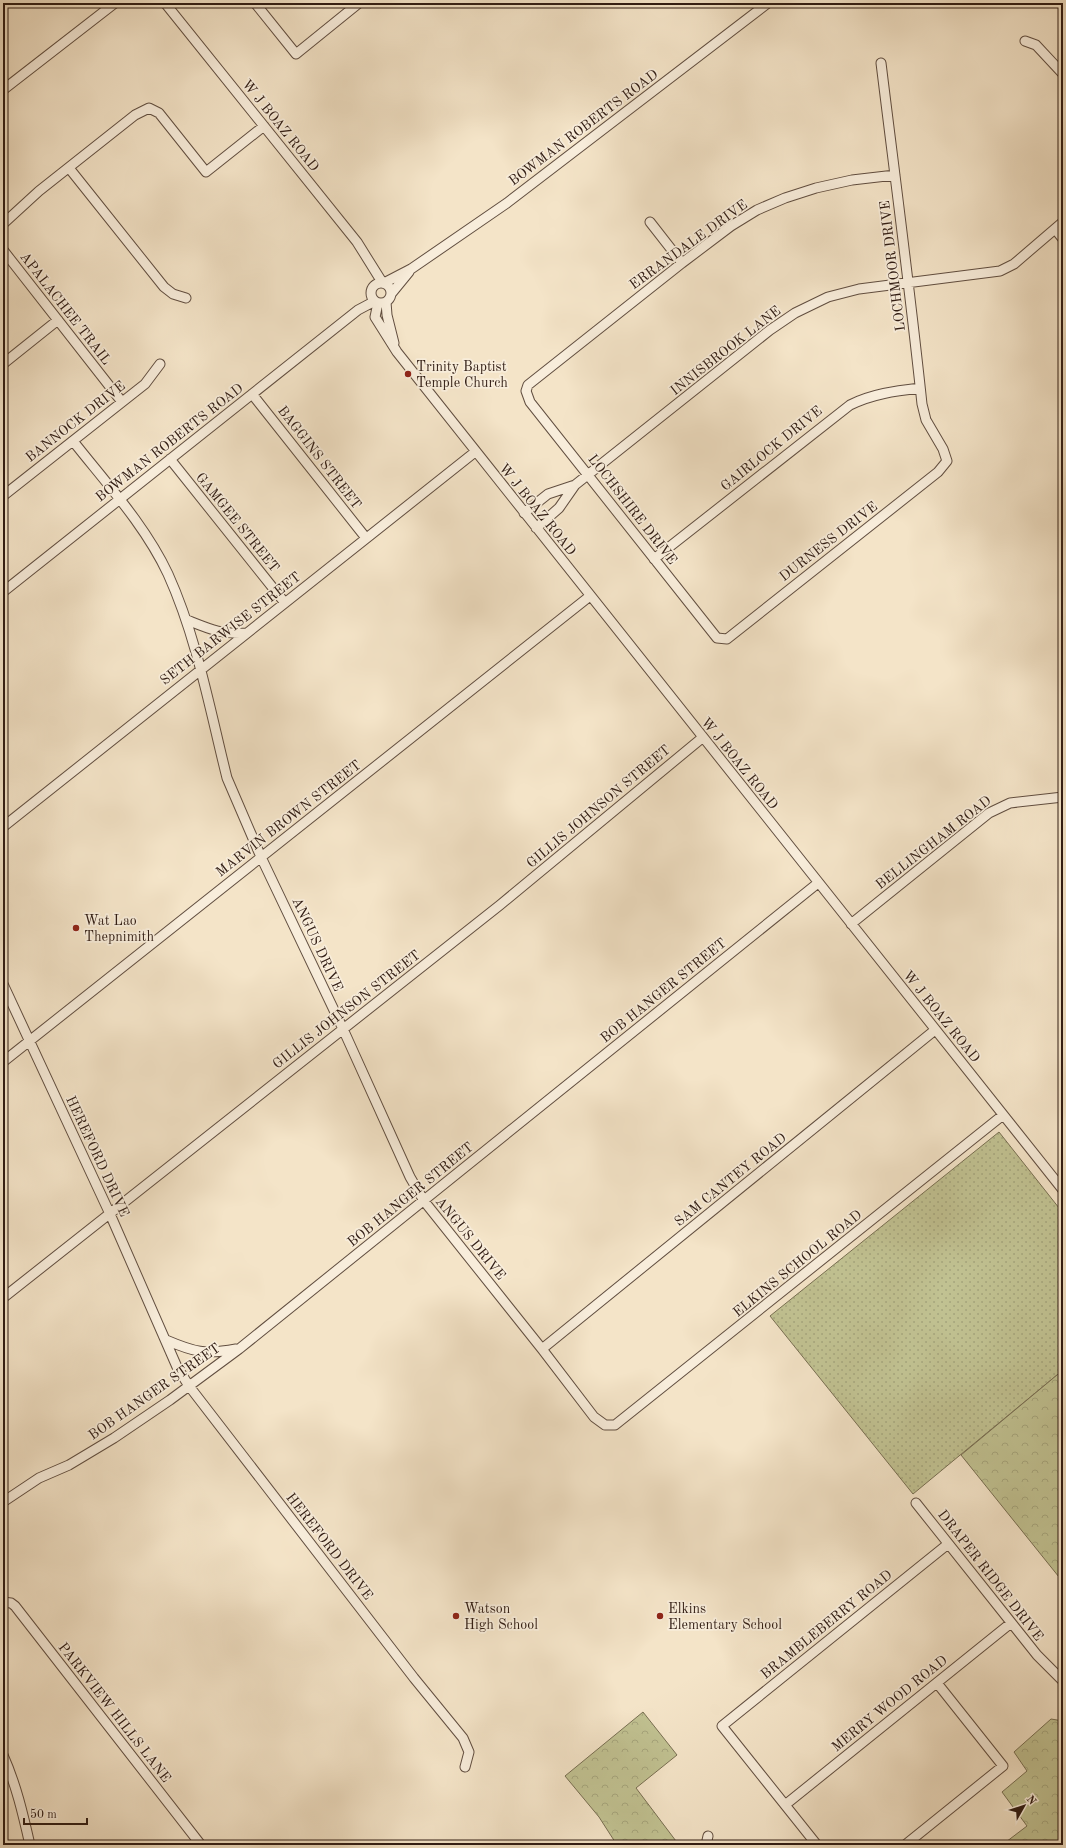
<svg xmlns="http://www.w3.org/2000/svg" width="1066" height="1848" font-family="'Old Standard TT',serif">
<defs>
<pattern id="grass-dots" width="8" height="8" patternUnits="userSpaceOnUse"><rect width="8" height="8" fill="#c1c292"/><path d="M2 2h.1M6 6h.1" fill="none" stroke="#a6a67d" stroke-width="1.8" stroke-linecap="round"/></pattern>
<pattern id="forest-crowns" width="20" height="18" patternUnits="userSpaceOnUse"><rect width="20" height="18" fill="#c1c292"/><path d="M2 6a3 3 0 1 1 6 0M12 15a3 3 0 1 1 6 0" fill="none" stroke="#a6a67d"/></pattern>
</defs>
<rect width="100%" height="100%" fill="#f4e4c8"/>
<filter id="stains"><feTurbulence type="fractalNoise" baseFrequency=".005" numOctaves="4"/><feColorMatrix values="0 0 0 0 .2 0 0 0 0 .09 0 0 0 0 .02 0 0 0 .5 -.17"/></filter>
<radialGradient id="worn" r=".72"><stop offset=".6" stop-color="#630" stop-opacity="0"/><stop offset="1" stop-color="#630" stop-opacity=".3"/></radialGradient>
<path fill="url(#grass-dots)" stroke="#786f52" d="M 999,1132 L 1063,1213 L 1063,1370 L 913,1494 L 770,1316 Z"/>
<path fill="url(#forest-crowns)" stroke="#786f52" d="M 1063,1370 L 1063,1582 L 961,1455 Z
M 643,1712 L 677,1755 L 636,1788 L 679,1845 L 617,1845 L 599,1817 L 565,1776 Z
M 1051,1719 L 1063,1721 L 1063,1845 L 1002,1845 L 1027,1826 L 1002,1792 L 1027,1771 L 1014,1752 Z"/>
<g fill="none" stroke-linecap="round" stroke-linejoin="round">
<defs>
<path id="minor" d="M 165,3 L 357,242 L 382,282
M 255,3 L 296,54 L 359,3
M 1025,41 L 1036,45 L 1063,74
M 881,63 C 895,177 910,290 922,404 L 926,420 L 943,449 L 947,461 L 938,472 L 727,639 L 717,638 L 530,402 L 526,391 L 528,385 L 682,263 L 731,226 L 757,210 L 785,198 L 816,188 L 852,180 L 895,175
M 3,90 L 115,3
M 69,168 L 164,287 L 173,294 L 186,298
M 650,222 L 682,263
M 3,224 L 39,191 L 135,115 L 149,108 L 159,113 L 206,172 L 264,126
M 1055,229 L 1063,239
M 3,250 L 122,402
M371 293a10 10 0 1 1 20 0a10 10 0 1 1-20 0Z
M 384,283 L 411,269 L 507,203 L 768,3
M 391,294 L 409,272
M 386,302 L 387,315 L 394,343
M 378,303 L 375,317 L 397,352 L 1063,1190
M 3,364 L 58,320
M 252,394 L 366,538
M 73,441 C 106,483 145,525 168,574 C 197,638 210,710 227,778 L 261,857 L 343,1029 L 410,1177 L 424,1201 L 542,1349 L 594,1417 L 605,1425 L 615,1425 L 1003,1115
M 170,459 L 285,603
M 3,496 L 145,384 L 160,364
M 524,513 L 548,494 L 575,485
M 536,528 L 559,508 L 575,485 L 770,330 L 795,313 L 828,297 L 859,289 L 1000,271 L 1014,264 L 1063,222
M 654,559 L 850,405 C 872,394 895,391 920,388
M 3,592 L 358,310 L 375,301
M 187,620 C 212,630 220,634 246,633
M 3,827 L 475,452
M 851,924 L 989,813 L 1010,803 L 1063,797
M 3,984 L 110,1214 L 177,1367 L 189,1386 L 414,1678 L 463,1738 L 469,1752 L 465,1767
M 3,1062 L 590,596
M 3,1298 L 500,905 L 702,738
M 166,1340 C 194,1352 205,1355 236,1349
M 542,1349 L 935,1030
M 3,1502 L 39,1478 L 69,1465 L 114,1438 L 170,1400 L 239,1349 L 818,883
M 916,1503 L 1037,1655 L 1063,1681
M 3,1602 L 11,1603 L 15,1606 L 201,1845
M 3,1755 C 16,1784 23,1814 30,1845
M 785,1805 L 1011,1623
M 706,1845 L 708,1836
M 817,1845 L 722,1726 L 948,1544
M 905,1845 L 1003,1766 L 937,1683"/>
</defs>
<use href="#minor" stroke="#614e40" stroke-width="11"/>
<use href="#minor" stroke="#f8eddb" stroke-width="9"/>
</g>
<g fill="#8f2418" stroke="#f8eddb" stroke-width="1.5">
<circle cx="408" cy="374" r="4"/>
<circle cx="76" cy="928" r="4"/>
<circle cx="456" cy="1616" r="4"/>
<circle cx="660" cy="1616" r="4"/>
</g>
<g text-anchor="middle" stroke-width="3.5" stroke-linejoin="round" paint-order="stroke">
<g font-size="14" fill="#301c13" stroke="#f8eddb">
<text transform="translate(281 125) rotate(51)" y="5">W J BOAZ ROAD</text>
<text transform="translate(583 127) rotate(-37)" y="5">BOWMAN ROBERTS ROAD</text>
<text transform="translate(688 244) rotate(-36)" y="5">ERRANDALE DRIVE</text>
<text transform="translate(892 266) rotate(-97)" y="5">LOCHMOOR DRIVE</text>
<text transform="translate(66 308) rotate(52)" y="5">APALACHEE TRAIL</text>
<text transform="translate(725 350) rotate(-38)" y="5">INNISBROOK LANE</text>
<text transform="translate(75 421) rotate(-38)" y="5">BANNOCK DRIVE</text>
<text transform="translate(169 442) rotate(-38)" y="5">BOWMAN ROBERTS ROAD</text>
<text transform="translate(771 448) rotate(-39)" y="5">GAIRLOCK DRIVE</text>
<text transform="translate(320 457) rotate(52)" y="5">BAGGINS STREET</text>
<text transform="translate(538 509) rotate(51)" y="5">W J BOAZ ROAD</text>
<text transform="translate(633 509) rotate(52)" y="5">LOCHSHIRE DRIVE</text>
<text transform="translate(238 522) rotate(51)" y="5">GAMGEE STREET</text>
<text transform="translate(828 541) rotate(-38)" y="5">DURNESS DRIVE</text>
<text transform="translate(230 628) rotate(-38)" y="5">SETH BARWISE STREET</text>
<text transform="translate(740 763) rotate(51)" y="5">W J BOAZ ROAD</text>
<text transform="translate(598 806) rotate(-40)" y="5">GILLIS JOHNSON STREET</text>
<text transform="translate(288 818) rotate(-38)" y="5">MARVIN BROWN STREET</text>
<text transform="translate(933 842) rotate(-38)" y="5">BELLINGHAM ROAD</text>
<text transform="translate(318 944) rotate(65)" y="5">ANGUS DRIVE</text>
<text transform="translate(663 990) rotate(-39)" y="5">BOB HANGER STREET</text>
<text transform="translate(346 1009) rotate(-38)" y="5">GILLIS JOHNSON STREET</text>
<text transform="translate(942 1016) rotate(51)" y="5">W J BOAZ ROAD</text>
<text transform="translate(98 1156) rotate(65)" y="5">HEREFORD DRIVE</text>
<text transform="translate(730 1179) rotate(-39)" y="5">SAM CANTEY ROAD</text>
<text transform="translate(410 1194) rotate(-39)" y="5">BOB HANGER STREET</text>
<text transform="translate(471 1238) rotate(51)" y="5">ANGUS DRIVE</text>
<text transform="translate(797 1263) rotate(-39)" y="5">ELKINS SCHOOL ROAD</text>
<text transform="translate(154 1391) rotate(-35)" y="5">BOB HANGER STREET</text>
<text transform="translate(330 1546) rotate(52)" y="5">HEREFORD DRIVE</text>
<text transform="translate(991 1575) rotate(52)" y="5">DRAPER RIDGE DRIVE</text>
<text transform="translate(826 1624) rotate(-39)" y="5">BRAMBLEBERRY ROAD</text>
<text transform="translate(889 1703) rotate(-39)" y="5">MERRY WOOD ROAD</text>
<text transform="translate(115 1712) rotate(52)" y="5">PARKVIEW HILLS LANE</text>
</g>
<g font-size="14" fill="#301c13" stroke="#f8eddb" text-anchor="start">
<text x="416" y="371">Trinity Baptist<tspan x="416" dy="16">Temple Church</tspan></text>
<text x="84" y="925">Wat Lao<tspan x="84" dy="16">Thepnimith</tspan></text>
<text x="464" y="1613">Watson<tspan x="464" dy="16">High School</tspan></text>
<text x="668" y="1613">Elkins<tspan x="668" dy="16">Elementary School</tspan></text>
</g>
</g>
<rect width="1066" height="1848" fill="none" stroke="#f4e4c8" stroke-width="16"/>
<rect x="4" y="4" width="1058" height="1840" fill="none" stroke="#301c13" stroke-width="2"/>
<rect x="8" y="8" width="1050" height="1832" fill="none" stroke="#301c13"/>
<g transform="translate(1024 1806) rotate(51)" stroke="#f8eddb" stroke-width="3" paint-order="stroke">
<path d="M0-3L7 15L0 10L-7 15Z" fill="#301c13"/>
<text y="-6" font-size="11" font-weight="bold" text-anchor="middle" fill="#301c13">N</text>
</g>
<path d="M24 1818v6h63v-6" fill="none" stroke="#301c13" stroke-width="2"/>
<text x="30" y="1818" font-size="12" fill="#301c13" stroke="#f8eddb" stroke-width="3" paint-order="stroke">50 m</text>
<rect width="100%" height="100%" filter="url(#stains)"/>
<rect width="100%" height="100%" fill="url(#worn)"/>
</svg>
